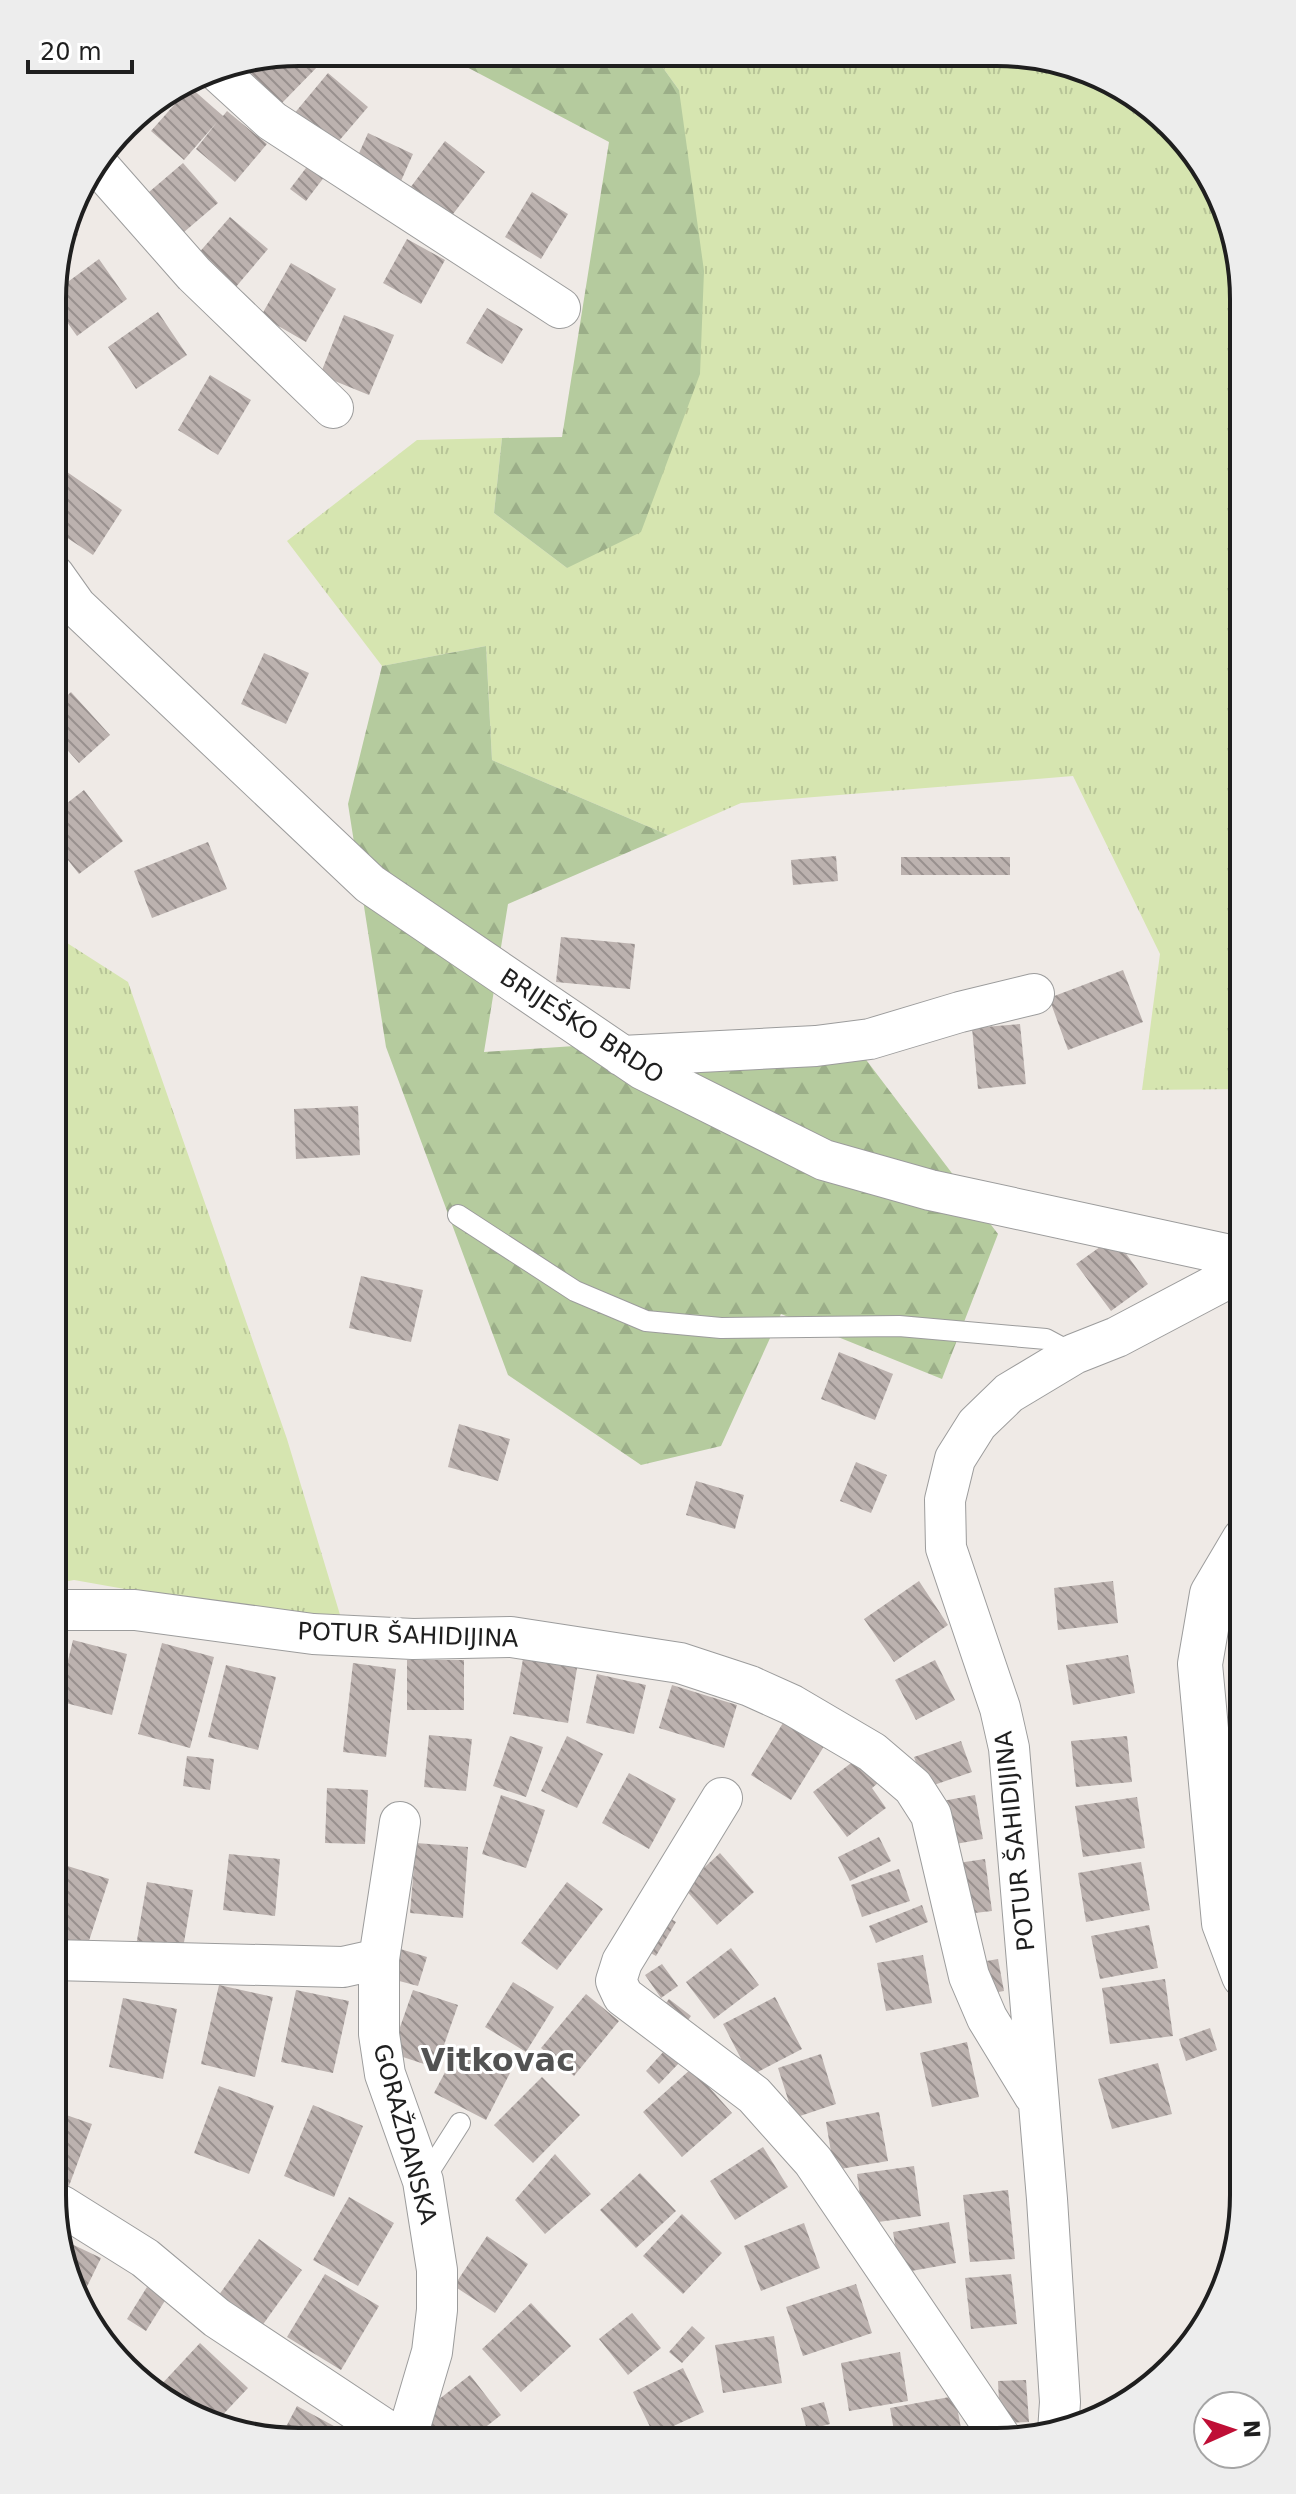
<svg xmlns="http://www.w3.org/2000/svg" width="1296" height="2494" font-family="'DejaVu Sans',sans-serif">
<defs>
<pattern id="grass-tufts" width="24" height="20" patternUnits="userSpaceOnUse" patternTransform="scale(2)"><rect width="24" height="20" fill="#d6e5b0"/><path d="M3 7l-1-3M5 7V3M7 7l1-3M15 17l-1-3M17 17v-4M19 17l1-3" fill="none" stroke="#b7c497"/></pattern>
<pattern id="forest-firs" width="22" height="20" patternUnits="userSpaceOnUse" patternTransform="scale(2)"><rect width="22" height="20" fill="#b5cb9e"/><path d="M5 1l3.5 6h-7zM16 11l3.5 6h-7z" fill="#9bae88"/></pattern>
<pattern id="building-back-hatch" width="6" height="6" patternUnits="userSpaceOnUse" patternTransform="scale(2)"><rect width="6" height="6" fill="#bcb2af"/><path d="M-1 5l2 2M0 0l6 6M5-1l2 2" fill="none" stroke="#98908e"/></pattern>
</defs>
<rect width="100%" height="100%" fill="#efeae6"/>
<path fill="url(#grass-tufts)" d="M 653,54 L 1045,57 L 1160,114 L 1231,220 L 1244,299 L 1244,1089 L 1142,1090 L 1160,954 L 1073,776 L 741,803 L 668,835 L 492,760 L 486,646 L 382,666 L 287,541 L 417,440 L 502,438 L 494,513 L 567,568 L 679,90 Z
M 53,934 L 128,982 L 287,1439 L 344,1628 L 74,1580 L 53,1584 Z"/>
<path fill="url(#forest-firs)" d="M 440,53 L 653,54 L 679,90 L 704,271 L 700,374 L 641,532 L 567,568 L 494,513 L 502,438 L 562,437 L 609,142 Z
M 486,646 L 492,760 L 668,835 L 508,904 L 484,1052 L 842,1028 L 998,1234 L 942,1379 L 781,1314 L 721,1446 L 641,1465 L 508,1375 L 386,1047 L 348,804 L 382,666 Z"/>
<path fill="url(#building-back-hatch)" d="M 299,52 L 310,52 L 321,63 L 281,104 L 249,73 L 263,59 Z
M 328,73 L 368,107 L 332,149 L 293,115 Z
M 190,87 L 223,116 L 227,111 L 267,144 L 235,182 L 196,149 L 217,122 L 184,160 L 151,131 Z
M 368,133 L 413,154 L 401,181 L 356,160 Z
M 445,141 L 485,172 L 450,218 L 410,188 Z
M 183,163 L 218,203 L 177,238 L 142,198 Z
M 309,164 L 325,176 L 306,201 L 290,189 Z
M 532,192 L 568,214 L 541,259 L 505,237 Z
M 230,217 L 268,249 L 235,288 L 197,255 Z
M 67,223 L 78,235 L 58,254 Z
M 407,239 L 445,260 L 421,304 L 383,283 Z
M 99,259 L 127,299 L 77,336 L 54,304 L 54,292 Z
M 291,263 L 336,289 L 306,342 L 261,316 Z
M 487,308 L 523,329 L 502,364 L 466,343 Z
M 158,312 L 187,355 L 136,389 L 108,347 Z
M 344,315 L 394,335 L 369,395 L 320,375 Z
M 210,375 L 251,400 L 218,455 L 178,430 Z
M 57,465 L 122,510 L 93,555 L 54,529 L 54,470 Z
M 264,653 L 309,673 L 286,724 L 241,704 Z
M 71,692 L 110,735 L 79,763 L 54,735 L 54,708 Z
M 84,790 L 123,841 L 79,874 L 53,841 L 53,814 Z
M 208,842 L 227,889 L 152,918 L 134,871 Z
M 836,856 L 838,881 L 793,885 L 791,860 Z
M 901,857 L 1010,857 L 1010,875 L 901,875 Z
M 561,937 L 635,944 L 630,989 L 556,982 Z
M 1123,970 L 1143,1022 L 1068,1050 L 1049,998 Z
M 1020,1024 L 1026,1084 L 978,1089 L 972,1028 Z
M 358,1106 L 360,1155 L 296,1159 L 294,1109 Z
M 1114,1237 L 1148,1284 L 1111,1311 L 1076,1264 Z
M 361,1276 L 423,1290 L 411,1342 L 349,1328 Z
M 839,1352 L 893,1374 L 875,1420 L 821,1399 Z
M 459,1424 L 510,1439 L 498,1481 L 448,1467 Z
M 856,1462 L 887,1475 L 871,1513 L 840,1501 Z
M 696,1481 L 744,1495 L 735,1529 L 686,1515 Z
M 919,1581 L 948,1625 L 894,1662 L 864,1619 Z
M 1113,1581 L 1118,1623 L 1058,1630 L 1054,1588 Z
M 73,1640 L 127,1654 L 112,1715 L 58,1701 Z
M 162,1643 L 214,1657 L 190,1748 L 138,1734 Z
M 1128,1655 L 1135,1693 L 1073,1705 L 1066,1665 Z
M 523,1659 L 577,1668 L 568,1723 L 513,1714 Z
M 407,1660 L 464,1660 L 464,1710 L 407,1710 Z
M 935,1660 L 955,1700 L 916,1720 L 895,1680 Z
M 353,1663 L 396,1669 L 386,1757 L 343,1752 Z
M 226,1665 L 276,1677 L 258,1750 L 208,1737 Z
M 597,1674 L 646,1685 L 634,1734 L 586,1723 Z
M 672,1685 L 737,1705 L 724,1748 L 659,1728 Z
M 786,1718 L 826,1743 L 791,1800 L 751,1775 Z
M 429,1735 L 472,1739 L 466,1791 L 424,1787 Z
M 510,1736 L 543,1747 L 526,1797 L 493,1786 Z
M 567,1736 L 603,1754 L 577,1808 L 541,1791 Z
M 1127,1736 L 1132,1782 L 1076,1787 L 1071,1741 Z
M 961,1741 L 972,1772 L 925,1788 L 914,1757 Z
M 187,1756 L 214,1759 L 210,1790 L 183,1786 Z
M 859,1757 L 878,1783 L 872,1788 L 886,1808 L 847,1837 L 813,1792 Z
M 629,1773 L 676,1799 L 649,1849 L 602,1823 Z
M 327,1788 L 368,1790 L 365,1844 L 325,1843 Z
M 501,1795 L 545,1810 L 526,1868 L 482,1854 Z
M 975,1795 L 983,1839 L 945,1846 L 937,1802 Z
M 1137,1797 L 1145,1848 L 1083,1857 L 1075,1806 Z
M 879,1837 L 891,1861 L 850,1881 L 838,1857 Z
M 416,1843 L 468,1847 L 463,1918 L 410,1913 Z
M 720,1853 L 754,1892 L 717,1925 L 683,1887 Z
M 229,1854 L 280,1859 L 275,1916 L 223,1910 Z
M 985,1859 L 992,1911 L 957,1915 L 951,1864 Z
M 1141,1862 L 1150,1910 L 1086,1922 L 1078,1873 Z
M 58,1863 L 109,1879 L 87,1947 L 52,1936 L 52,1881 Z
M 899,1869 L 910,1901 L 862,1917 L 851,1885 Z
M 147,1882 L 193,1890 L 182,1954 L 136,1946 Z
M 567,1882 L 603,1909 L 557,1970 L 521,1943 Z
M 922,1905 L 928,1922 L 876,1943 L 869,1926 Z
M 658,1911 L 676,1922 L 656,1956 L 638,1946 Z
M 1149,1925 L 1158,1968 L 1100,1979 L 1091,1936 Z
M 397,1948 L 427,1957 L 418,1986 L 388,1978 Z
M 731,1948 L 759,1985 L 714,2019 L 686,1982 Z
M 923,1955 L 932,2003 L 886,2011 L 877,1963 Z
M 998,1959 L 1004,1991 L 982,1995 L 975,1963 Z
M 662,1964 L 678,1986 L 661,1998 L 645,1975 Z
M 1165,1979 L 1173,2036 L 1110,2044 L 1102,1988 Z
M 513,1982 L 554,2007 L 526,2052 L 485,2027 Z
M 219,1985 L 273,1997 L 255,2077 L 201,2064 Z
M 296,1990 L 349,2001 L 333,2073 L 281,2062 Z
M 413,1990 L 458,2005 L 436,2068 L 391,2053 Z
M 586,1994 L 619,2021 L 574,2076 L 541,2048 Z
M 775,1997 L 802,2049 L 750,2076 L 723,2024 Z
M 123,1998 L 177,2009 L 163,2079 L 109,2067 Z
M 669,1999 L 691,2016 L 681,2030 L 659,2012 Z
M 1210,2028 L 1217,2050 L 1186,2061 L 1179,2039 Z
M 967,2042 L 979,2097 L 932,2107 L 920,2053 Z
M 459,2046 L 510,2073 L 486,2120 L 434,2093 Z
M 665,2050 L 679,2063 L 659,2084 L 646,2071 Z
M 821,2054 L 836,2104 L 794,2118 L 778,2068 Z
M 1158,2063 L 1172,2114 L 1112,2129 L 1098,2079 Z
M 692,2068 L 732,2113 L 682,2157 L 643,2112 Z
M 542,2077 L 580,2115 L 533,2163 L 494,2125 Z
M 219,2086 L 274,2106 L 249,2174 L 194,2153 Z
M 313,2105 L 363,2126 L 334,2197 L 284,2176 Z
M 52,2110 L 92,2124 L 69,2186 L 52,2180 Z
M 879,2112 L 888,2161 L 834,2170 L 826,2122 Z
M 763,2147 L 788,2187 L 735,2220 L 710,2181 Z
M 555,2154 L 591,2194 L 545,2234 L 515,2200 Z
M 914,2166 L 921,2216 L 864,2224 L 857,2174 Z
M 640,2173 L 676,2211 L 636,2248 L 600,2210 Z
M 1008,2190 L 1015,2259 L 970,2262 L 963,2195 Z
M 349,2197 L 394,2223 L 358,2286 L 313,2260 Z
M 682,2214 L 722,2253 L 683,2294 L 643,2256 Z
M 949,2222 L 956,2263 L 900,2273 L 893,2232 Z
M 804,2223 L 820,2268 L 761,2291 L 744,2246 Z
M 487,2236 L 528,2264 L 495,2313 L 454,2286 Z
M 59,2238 L 101,2258 L 81,2299 L 65,2274 Z
M 259,2239 L 302,2270 L 259,2330 L 216,2299 Z
M 325,2274 L 379,2306 L 341,2370 L 287,2337 Z
M 1011,2274 L 1017,2324 L 971,2329 L 965,2278 Z
M 856,2284 L 872,2333 L 803,2356 L 786,2307 Z
M 147,2287 L 166,2299 L 146,2331 L 127,2319 Z
M 531,2303 L 571,2346 L 521,2392 L 482,2349 Z
M 632,2313 L 661,2348 L 628,2375 L 599,2339 Z
M 692,2326 L 705,2338 L 682,2363 L 669,2352 Z
M 774,2336 L 782,2383 L 723,2393 L 715,2345 Z
M 200,2343 L 248,2388 L 214,2424 L 193,2418 L 159,2387 Z
M 900,2352 L 908,2401 L 849,2411 L 841,2363 Z
M 683,2368 L 704,2412 L 654,2435 L 633,2392 Z
M 470,2375 L 501,2415 L 469,2440 L 433,2440 L 415,2418 Z
M 1026,2380 L 1029,2422 L 1000,2423 L 998,2381 Z
M 955,2396 L 963,2439 L 896,2442 L 890,2408 Z
M 824,2402 L 830,2424 L 807,2430 L 801,2408 Z
M 297,2406 L 345,2432 L 341,2440 L 279,2440 Z"/>
<g fill="none" stroke-linecap="round" stroke-linejoin="round">
<defs>
<path id="service" d="M 458,1215 L 575,1291 L 646,1321 L 721,1328 L 899,1326 L 1046,1339 L 1074,1354
M 423,2181 L 460,2123"/>
<path id="minor" d="M 215,69 L 272,121 L 560,308
M 97,164 L 194,274 L 333,408
M 54,575 L 76,606 L 370,884 L 642,1069 L 824,1160 L 930,1190 L 1244,1258
M 622,1056 L 816,1046 L 870,1039 L 960,1012 L 1034,994
M 53,1610 L 135,1610 L 313,1634 L 413,1639 L 511,1637 L 680,1663 L 750,1686 L 792,1705 L 872,1752 L 913,1787 L 931,1815 L 969,1976 L 987,2018 L 1034,2095
M 722,1798 L 622,1962 L 616,1981 L 623,1996 L 754,2095 L 813,2161 L 1003,2441
M 379,1959 L 400,1822
M 52,1960 L 343,1967 L 379,1959 L 379,2034 L 385,2074 L 423,2181 L 437,2270 L 437,2310 L 432,2352 L 406,2440
M 62,2206 L 145,2258 L 217,2318 L 401,2440
M 1058,2432 L 1060,2402 L 1047,2199 L 1009,1748 L 1000,1708 L 946,1548 L 945,1500 L 955,1459 L 977,1424 L 1009,1393 L 1074,1354 L 1117,1337 L 1244,1270"/>
<path id="tertiary" d="M 1244,1976 L 1224,1923 L 1200,1664 L 1212,1594 L 1244,1540"/>
</defs>
<use href="#service" stroke="#9c9c9c" stroke-width="22"/>
<use href="#minor" stroke="#9c9c9c" stroke-width="42"/>
<use href="#tertiary" stroke="#9c9c9c" stroke-width="46"/>
<use href="#service" stroke="#fff" stroke-width="20"/>
<use href="#minor" stroke="#fff" stroke-width="40"/>
<use href="#tertiary" stroke="#fff" stroke-width="44"/>
</g>
<g text-anchor="middle" stroke-width="6" stroke-linejoin="round" paint-order="stroke">
<g font-size="24" fill="#1f1f1f" stroke="#fff">
<text transform="translate(582 1026) rotate(33)" y="8">BRIJEŠKO BRDO</text>
<text transform="translate(408 1635) rotate(2)" y="8">POTUR ŠAHIDIJINA</text>
<text transform="translate(1015 1841) rotate(-96)" y="8">POTUR ŠAHIDIJINA</text>
<text transform="translate(405 2134) rotate(75)" y="8">GORAŽDANSKA</text>
</g>
<g font-size="32" font-weight="bold" fill="#525252" stroke="#fff">
<text x="498" y="2071">Vitkovac</text>
</g>
</g>
<path d="M0 0H1296V2494H0ZM299 66H997A233 233 0 0 1 1230 299V2195A233 233 0 0 1 997 2428H299A233 233 0 0 1 66 2195V299A233 233 0 0 1 299 66Z" fill="#ededed" fill-rule="evenodd"/>
<path fill="none" stroke="#1f1f1f" stroke-width="4" d="M299 66H997A233 233 0 0 1 1230 299V2195A233 233 0 0 1 997 2428H299A233 233 0 0 1 66 2195V299A233 233 0 0 1 299 66Z"/>
<g transform="translate(1232 2430) rotate(87)"><circle r="38" fill="#ffffff" stroke="#a5a5a5" stroke-width="2"/>
<path d="M0-6L14 30L0 20L-14 30Z" fill="#bf0f36"/>
<text y="-12" font-size="22" font-weight="bold" text-anchor="middle" fill="#1f1f1f">N</text>
</g>
<path d="M28 60v12h104v-12" fill="none" stroke="#1f1f1f" stroke-width="4"/>
<text x="40" y="60" font-size="24" fill="#1f1f1f" stroke="#ffffff" stroke-width="6" paint-order="stroke">20 m</text>
</svg>
